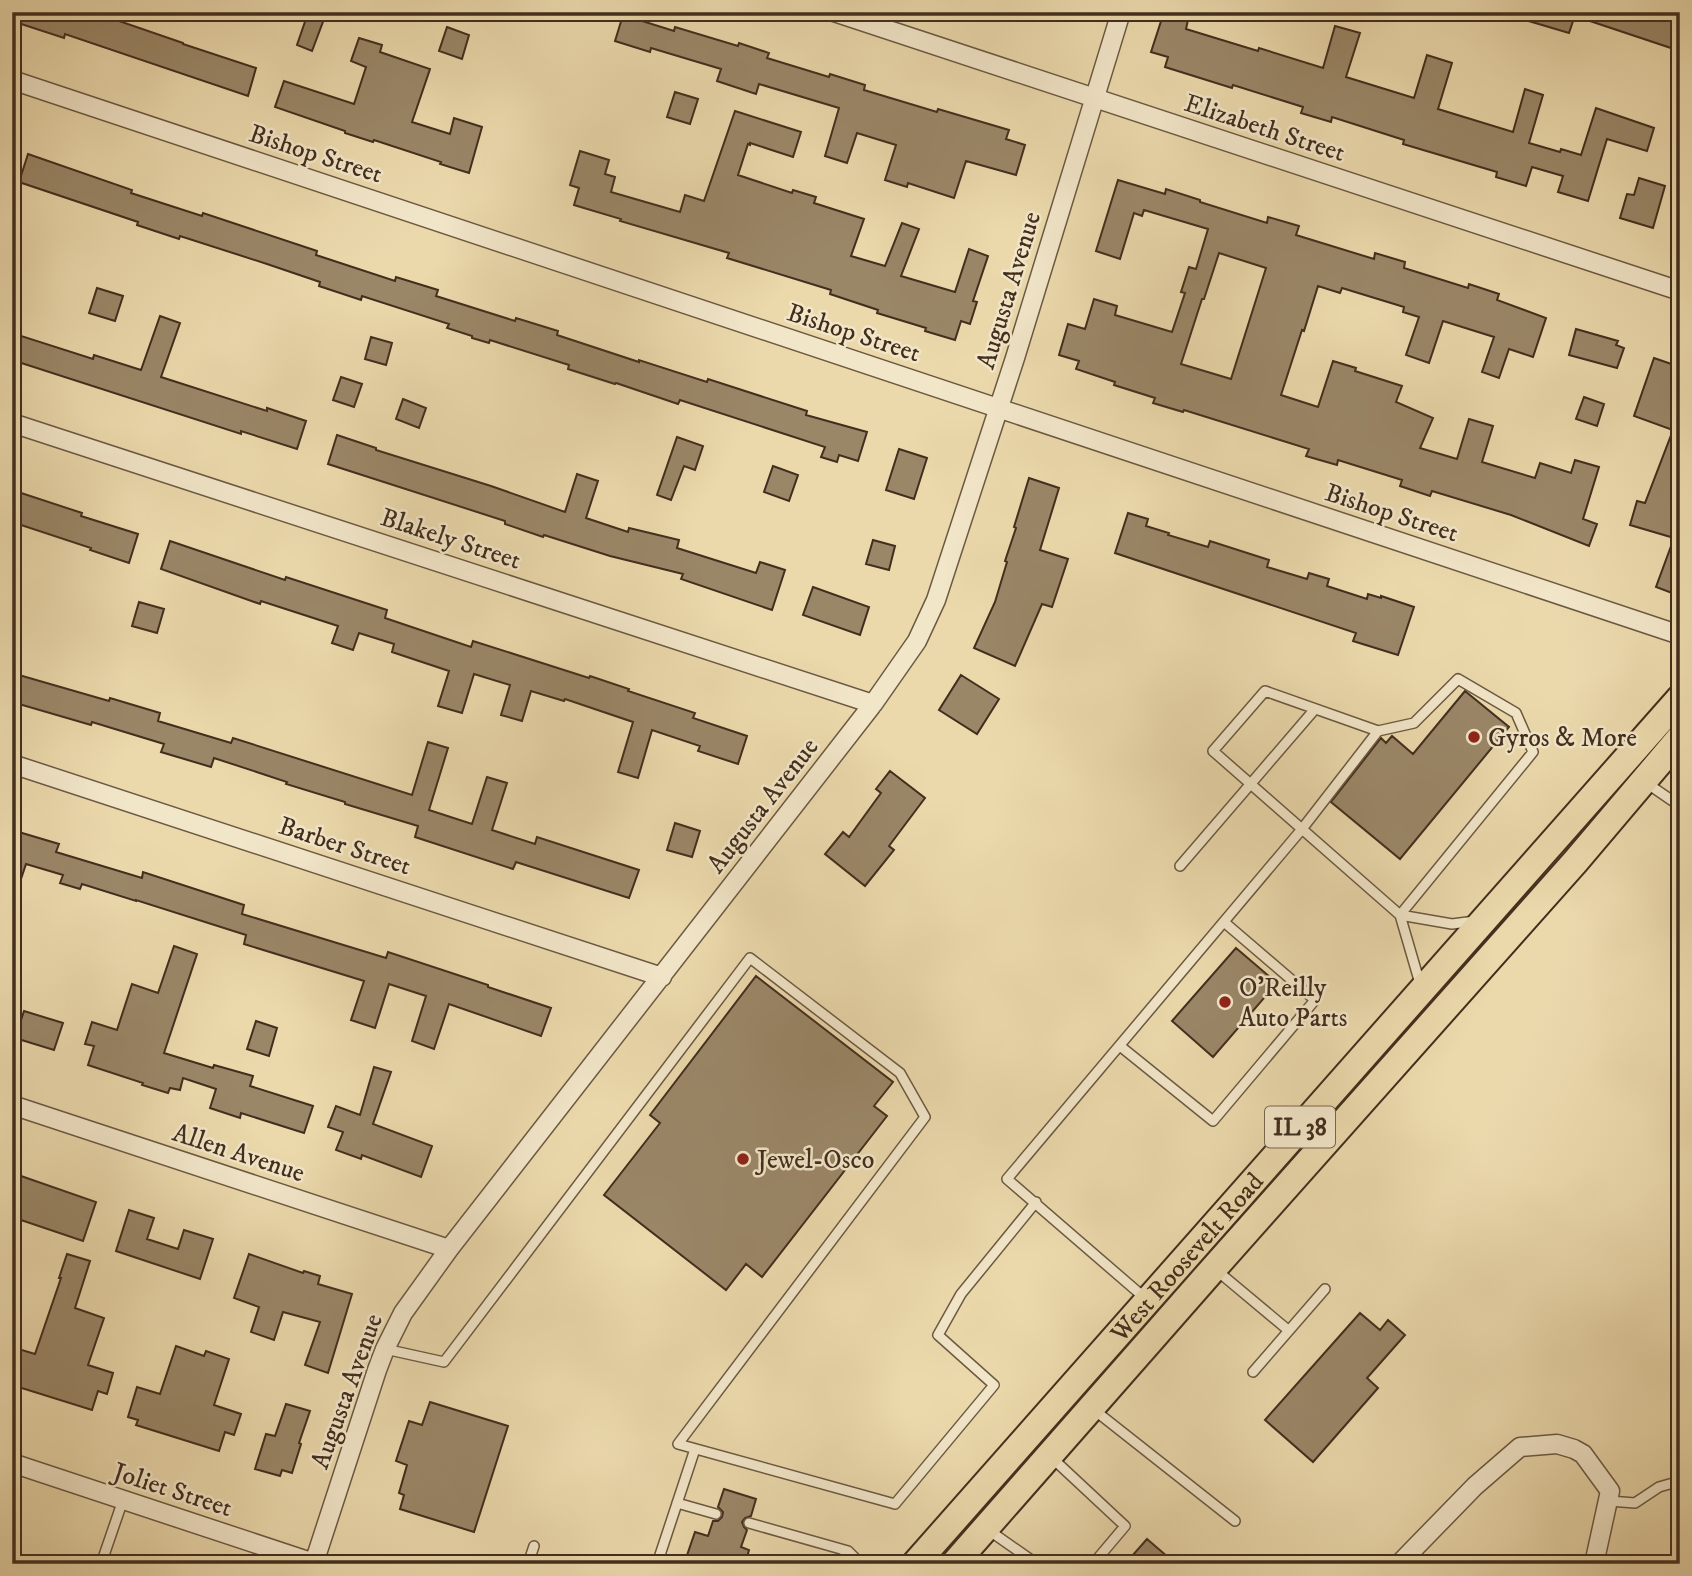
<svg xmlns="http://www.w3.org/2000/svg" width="1692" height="1576" font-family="'IM FELL DW Pica',serif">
<rect width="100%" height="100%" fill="#ebd9ac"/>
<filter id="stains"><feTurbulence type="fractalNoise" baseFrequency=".00286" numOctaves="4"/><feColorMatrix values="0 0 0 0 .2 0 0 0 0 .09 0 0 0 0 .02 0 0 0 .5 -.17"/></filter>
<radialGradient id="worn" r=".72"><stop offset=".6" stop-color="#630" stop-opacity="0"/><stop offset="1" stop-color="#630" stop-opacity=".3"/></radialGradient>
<path fill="#9a8768" stroke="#422e1e" stroke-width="2" fill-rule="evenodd" d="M 12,12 L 93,12 L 183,43 L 183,44 L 256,68 L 248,96 L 65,34 L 64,38 L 12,21 Z
M 1164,12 L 1188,20 L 1186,29 L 1258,51 L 1259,48 L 1323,68 L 1335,26 L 1360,33 L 1346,77 L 1414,98 L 1427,55 L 1452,63 L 1438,109 L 1513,132 L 1525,89 L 1543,95 L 1529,143 L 1560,152 L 1561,149 L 1581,155 L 1596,108 L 1654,128 L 1647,151 L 1607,139 L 1588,201 L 1558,192 L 1563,176 L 1532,167 L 1526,186 L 1496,177 L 1497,172 L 1403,144 L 1404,140 L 1332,117 L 1331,122 L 1301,113 L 1303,107 L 1233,85 L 1232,88 L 1165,67 L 1168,57 L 1151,52 Z
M 1516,12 L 1576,12 L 1569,33 L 1515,17 Z
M 1576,12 L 1654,12 L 1680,20 L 1680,51 L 1575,16 Z
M 308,13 L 324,19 L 312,51 L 297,45 Z
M 623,15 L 674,31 L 675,27 L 738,46 L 739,43 L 769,53 L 767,58 L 829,77 L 830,74 L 865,85 L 864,90 L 937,112 L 938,109 L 1009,130 L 1006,139 L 1025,145 L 1016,175 L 966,161 L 954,198 L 908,183 L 907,187 L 885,180 L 896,145 L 857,133 L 847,163 L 825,156 L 839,108 L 759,84 L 756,94 L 717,81 L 721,69 L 651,48 L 650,52 L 615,41 Z
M 447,27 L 469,35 L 462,59 L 439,51 Z
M 359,38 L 382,45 L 380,52 L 430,69 L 412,122 L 450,134 L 454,118 L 482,127 L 469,173 L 440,164 L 441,162 L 374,140 L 373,142 L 345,133 L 345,131 L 275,107 L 284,81 L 354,104 L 366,67 L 351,61 Z
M 675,92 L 698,99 L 690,124 L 667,117 Z
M 735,111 L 801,132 L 793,157 L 750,143 L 750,145 L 748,144 L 738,175 L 792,193 L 793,190 L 816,197 L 814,203 L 864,219 L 851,256 L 885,266 L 902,223 L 919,229 L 901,276 L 955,292 L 969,249 L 988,256 L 973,301 L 977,302 L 970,324 L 961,321 L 955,340 L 925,331 L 926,328 L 877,313 L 878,310 L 830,294 L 831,290 L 727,258 L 729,253 L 620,221 L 621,219 L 574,205 L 579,188 L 570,185 L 580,151 L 609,160 L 605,174 L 615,177 L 611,192 L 680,212 L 685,195 L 704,201 Z
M 28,154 L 132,190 L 131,193 L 202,216 L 203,213 L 317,251 L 316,255 L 395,281 L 396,277 L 438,290 L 436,296 L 515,321 L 516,318 L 558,331 L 557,335 L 639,362 L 639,360 L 707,382 L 708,379 L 807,411 L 806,415 L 867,432 L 858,461 L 839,455 L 837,462 L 821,457 L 825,447 L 680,400 L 678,404 L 616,383 L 615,384 L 568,369 L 569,365 L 490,340 L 489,343 L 472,338 L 472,336 L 447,328 L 449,324 L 362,296 L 361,300 L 319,286 L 320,282 L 267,264 L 180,236 L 179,239 L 137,225 L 138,222 L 19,182 Z
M 1639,178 L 1665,186 L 1653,228 L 1620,218 L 1627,194 L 1634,195 Z
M 1118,180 L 1165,194 L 1166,189 L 1200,200 L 1200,202 L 1267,223 L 1268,217 L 1299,226 L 1296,235 L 1374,259 L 1375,253 L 1405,262 L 1404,268 L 1468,288 L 1469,284 L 1499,294 L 1497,300 L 1546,318 L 1533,357 L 1509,349 L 1499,378 L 1482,372 L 1494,337 L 1443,321 L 1429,363 L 1406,355 L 1419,317 L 1403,312 L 1404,307 L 1342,288 L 1340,293 L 1318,286 L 1304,331 L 1302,330 L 1281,395 L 1318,407 L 1333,361 L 1356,368 L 1355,371 L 1402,386 L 1396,402 L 1433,418 L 1420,448 L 1457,459 L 1469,419 L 1493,426 L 1482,462 L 1535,478 L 1540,463 L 1571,473 L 1575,460 L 1599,467 L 1583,519 L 1597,524 L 1589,546 L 1511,515 L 1432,491 L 1430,496 L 1400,486 L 1402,480 L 1338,460 L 1337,465 L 1306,456 L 1309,449 L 1184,410 L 1183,412 L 1153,403 L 1155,398 L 1114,385 L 1115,382 L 1076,369 L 1079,361 L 1059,355 L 1068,324 L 1085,329 L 1094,299 L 1117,306 L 1115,315 L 1172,332 L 1185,293 L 1181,292 L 1189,267 L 1196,269 L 1208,229 L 1144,210 L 1142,216 L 1134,213 L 1120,259 L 1096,251 ZM 1219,253 L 1266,268 L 1231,379 L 1181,364 L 1202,299 L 1204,299 Z
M 97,288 L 123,296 L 115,321 L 89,313 Z
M 160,316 L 180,323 L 161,377 L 267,411 L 267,408 L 306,421 L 297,449 L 241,431 L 241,434 L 12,360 L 12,333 L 93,359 L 94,355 L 141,370 Z
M 1576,329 L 1618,341 L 1616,345 L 1624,348 L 1617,368 L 1569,355 Z
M 371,337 L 392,343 L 386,365 L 365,359 Z
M 1654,358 L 1680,367 L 1680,596 L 1656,587 L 1674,538 L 1630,525 L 1637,501 L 1645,503 L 1673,430 L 1634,416 Z
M 341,377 L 362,384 L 354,407 L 333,400 Z
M 1584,397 L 1604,404 L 1597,426 L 1576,419 Z
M 403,399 L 426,408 L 419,428 L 396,419 Z
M 337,435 L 376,448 L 376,450 L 491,486 L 565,512 L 577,474 L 598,481 L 586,518 L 628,532 L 629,528 L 679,540 L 677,548 L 756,573 L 760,562 L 785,570 L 772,610 L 681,579 L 683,574 L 610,556 L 544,535 L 543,537 L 505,524 L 505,521 L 328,464 Z
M 677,437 L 703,446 L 695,470 L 684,466 L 671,500 L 657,495 Z
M 899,449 L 927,458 L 914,499 L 886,490 Z
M 773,466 L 798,475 L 789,501 L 764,492 Z
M 1029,478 L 1059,488 L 1040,550 L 1068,559 L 1052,607 L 1042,604 L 1015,666 L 974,648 L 995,602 L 1007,562 L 1005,561 L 1016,528 L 1014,527 Z
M 12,490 L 82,513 L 81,516 L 138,534 L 129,563 L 90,550 L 91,548 L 12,522 Z
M 1128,513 L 1148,519 L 1146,526 L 1169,533 L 1168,535 L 1208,547 L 1210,541 L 1269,560 L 1267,567 L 1307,579 L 1309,573 L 1329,579 L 1327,586 L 1367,599 L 1368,594 L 1381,598 L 1381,596 L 1414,607 L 1398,655 L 1353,641 L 1356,633 L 1115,553 Z
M 873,540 L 895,546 L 889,570 L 866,564 Z
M 170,541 L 285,580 L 286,577 L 387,610 L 385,618 L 471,647 L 473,641 L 589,678 L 590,676 L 629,689 L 628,691 L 695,713 L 693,718 L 747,736 L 738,764 L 698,751 L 700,746 L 652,730 L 638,778 L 618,772 L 633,722 L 565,699 L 564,701 L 531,691 L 522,721 L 501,715 L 510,685 L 474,674 L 462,713 L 438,706 L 449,671 L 392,652 L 394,644 L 359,633 L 353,650 L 332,643 L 338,626 L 261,601 L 260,604 L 161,569 Z
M 813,587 L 869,607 L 860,635 L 803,615 Z
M 139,602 L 164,609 L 157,633 L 132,626 Z
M 12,673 L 109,701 L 110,698 L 160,713 L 158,721 L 231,743 L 233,738 L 412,795 L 428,742 L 448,748 L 429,810 L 472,824 L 487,777 L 507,783 L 492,830 L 535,844 L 537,837 L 639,870 L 629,898 L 516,862 L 513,869 L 415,837 L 418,826 L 345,804 L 345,802 L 286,784 L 287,782 L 214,758 L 211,767 L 161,752 L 164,744 L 92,722 L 91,725 L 12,702 Z
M 961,675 L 999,699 L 977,734 L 939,710 Z
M 1465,691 L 1509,727 L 1400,859 L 1331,802 L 1381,738 L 1386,743 L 1392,736 L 1413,754 Z
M 890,771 L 925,798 L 889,846 L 894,850 L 865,886 L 825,854 L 843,832 L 849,837 L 881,793 L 876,789 Z
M 675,823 L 700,831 L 692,857 L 667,850 Z
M 12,830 L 59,844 L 56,852 L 142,878 L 143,872 L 244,905 L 242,914 L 386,958 L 388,952 L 488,985 L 488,987 L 551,1008 L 541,1036 L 449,1004 L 434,1049 L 412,1041 L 426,996 L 389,984 L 375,1028 L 351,1020 L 364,981 L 244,944 L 246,935 L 136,900 L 136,901 L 82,884 L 80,889 L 60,883 L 63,875 L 26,864 L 16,894 L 12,894 Z
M 174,946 L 197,954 L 164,1053 L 213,1068 L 214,1065 L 253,1076 L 250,1086 L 313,1106 L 304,1133 L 241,1113 L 240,1118 L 210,1108 L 216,1089 L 183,1078 L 180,1090 L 170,1088 L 168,1093 L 142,1085 L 143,1083 L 88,1065 L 94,1046 L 85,1044 L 92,1022 L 117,1030 L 132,984 L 158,993 Z
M 1236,948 L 1277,983 L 1213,1057 L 1172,1021 Z
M 756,976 L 893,1082 L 874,1106 L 887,1116 L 762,1277 L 746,1264 L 726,1290 L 604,1195 L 660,1123 L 650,1115 Z
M 24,1011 L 63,1023 L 54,1050 L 15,1038 Z
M 256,1021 L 277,1028 L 269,1056 L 247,1049 Z
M 374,1067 L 391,1072 L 373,1124 L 432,1146 L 421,1177 L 362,1155 L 361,1159 L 336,1150 L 343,1132 L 328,1127 L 336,1106 L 360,1115 Z
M 21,1176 L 96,1202 L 83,1241 L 12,1217 L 12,1180 L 19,1182 Z
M 129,1210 L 154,1218 L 147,1239 L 178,1249 L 184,1230 L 213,1239 L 200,1279 L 116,1251 Z
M 67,1254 L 90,1261 L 75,1308 L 104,1318 L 88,1365 L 113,1373 L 107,1394 L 98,1391 L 92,1410 L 12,1385 L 12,1347 L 35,1354 L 61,1278 L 59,1278 Z
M 249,1254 L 303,1273 L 304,1271 L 320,1276 L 318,1284 L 352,1294 L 328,1373 L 305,1365 L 320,1322 L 283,1312 L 274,1340 L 251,1332 L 259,1307 L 234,1298 Z
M 1360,1313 L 1380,1330 L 1388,1320 L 1405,1335 L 1367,1378 L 1378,1388 L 1313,1462 L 1265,1420 Z
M 176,1346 L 204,1356 L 206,1351 L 229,1359 L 214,1405 L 241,1414 L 234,1435 L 225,1432 L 219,1451 L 136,1425 L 138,1420 L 128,1417 L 137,1387 L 160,1394 Z
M 430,1402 L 508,1426 L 474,1532 L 400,1509 L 404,1495 L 399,1493 L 407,1465 L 396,1461 L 409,1421 L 422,1425 Z
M 286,1404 L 310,1411 L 299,1443 L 301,1444 L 292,1473 L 282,1470 L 280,1476 L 255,1469 L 266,1434 L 275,1436 Z
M 724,1489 L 756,1499 L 751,1516 L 745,1518 L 742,1522 L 744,1527 L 747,1530 L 741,1547 L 749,1550 L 745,1564 L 684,1564 L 695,1532 L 708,1536 L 713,1521 L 718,1521 L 722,1517 L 723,1512 L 718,1507 Z
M 1147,1539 L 1176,1564 L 1125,1564 Z"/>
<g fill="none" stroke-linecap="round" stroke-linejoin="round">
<defs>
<path id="service" d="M 1458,679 L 1516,713 L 1533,752 L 1400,915 L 1213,751 L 1265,691 L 1378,731 L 1414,723 Z
M 1645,782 L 1680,806
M 1180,866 L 1315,709
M 1421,987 L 1400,915 L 1452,924 L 1475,921
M 1120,1046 L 1213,1121 L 1315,1000 L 1224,922
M 1215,1269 L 1288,1330
M 1146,1299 L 1007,1179 L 1302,829 L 1378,731
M 385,1349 L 444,1362 L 750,958 L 900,1073 L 925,1117 L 678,1444 L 895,1504 L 994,1385 L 938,1335 L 961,1294 L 1036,1202
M 1253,1372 L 1325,1289
M 1093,1409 L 1235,1521
M 1050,1456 L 1125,1526 L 1093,1564
M 1609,1501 L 1635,1503 L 1659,1487 L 1680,1481
M 677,1503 L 716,1514
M 749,1523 L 848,1551
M 987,1529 L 1037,1564
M 101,1564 L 123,1500
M 528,1564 L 534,1546
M 657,1564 L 695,1449
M 837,1564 L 848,1551 L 861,1564"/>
<path id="minor" d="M 834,12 L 1680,291
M 12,80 L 1680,635
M 12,423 L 873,704
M 12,764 L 662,977
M 12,1105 L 449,1249
M 12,1463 L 317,1564
M 314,1563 L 377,1370 L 385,1349 L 403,1313 L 449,1249 L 873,704 L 917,641 L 936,600 L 1015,358 L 1121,12
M 1399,1564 L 1475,1486 L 1520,1447 L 1557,1444 L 1574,1449 L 1583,1454 L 1610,1491 L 1594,1564"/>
<g id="primary">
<path id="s1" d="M 915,1564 L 1680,698"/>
<path d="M 954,1564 L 1214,1268 L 1575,862 L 1680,738"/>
</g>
</defs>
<use href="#service" stroke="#6c5942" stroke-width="12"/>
<use href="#minor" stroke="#6c5942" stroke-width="21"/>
<use href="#primary" stroke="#422e1e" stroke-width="30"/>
<use href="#service" stroke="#f2e6c9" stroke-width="9"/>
<use href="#minor" stroke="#f2e6c9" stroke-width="18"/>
<use href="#primary" stroke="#ebd9ac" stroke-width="26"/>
</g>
<g fill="#8f2418" stroke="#f2e6c9" stroke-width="2.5">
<circle cx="1474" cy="737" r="7"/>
<circle cx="1225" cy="1002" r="7"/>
<circle cx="743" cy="1159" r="7"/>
</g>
<g text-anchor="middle" stroke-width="5" stroke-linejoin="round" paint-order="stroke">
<rect fill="#f2e6c9" stroke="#776551" stroke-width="2" x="1265" y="1106.5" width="70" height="41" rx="5"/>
<g font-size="24" font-weight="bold" fill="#422e1e">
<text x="1300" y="1135">IL 38</text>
</g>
<g font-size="26" fill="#422e1e" stroke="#f2e6c9">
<text transform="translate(1265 127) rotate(18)" y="9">Elizabeth Street</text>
<text transform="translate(316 153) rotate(18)" y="9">Bishop Street</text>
<text transform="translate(1008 290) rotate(-73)" y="9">Augusta Avenue</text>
<text transform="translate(854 332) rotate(18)" y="9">Bishop Street</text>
<text transform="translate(1392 512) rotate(18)" y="9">Bishop Street</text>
<text transform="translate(451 538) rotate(18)" y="9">Blakely Street</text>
<text transform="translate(762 805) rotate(-52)" y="9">Augusta Avenue</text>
<text transform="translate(345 845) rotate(18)" y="9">Barber Street</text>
<text transform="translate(239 1152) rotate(18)" y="9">Allen Avenue</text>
<text dy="9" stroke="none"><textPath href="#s1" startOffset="410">West Roosevelt Road</textPath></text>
<text transform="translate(346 1391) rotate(-70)" y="9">Augusta Avenue</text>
<text transform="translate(173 1489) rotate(18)" y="9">Joliet Street</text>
</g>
<g font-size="26" fill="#422e1e" stroke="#f2e6c9" text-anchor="start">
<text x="1488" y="746">Gyros &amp; More</text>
<text x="1239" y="996">O'Reilly<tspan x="1239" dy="30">Auto Parts</tspan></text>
<text x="757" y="1168">Jewel-Osco</text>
</g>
</g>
<rect width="1692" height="1576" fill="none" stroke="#ebd9ac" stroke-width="42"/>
<rect x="14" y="14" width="1664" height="1548" fill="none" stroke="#422e1e" stroke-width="3.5"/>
<rect x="21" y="21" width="1650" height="1534" fill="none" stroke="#422e1e" stroke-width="2"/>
<rect width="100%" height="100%" filter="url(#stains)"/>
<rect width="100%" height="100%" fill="url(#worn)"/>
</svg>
